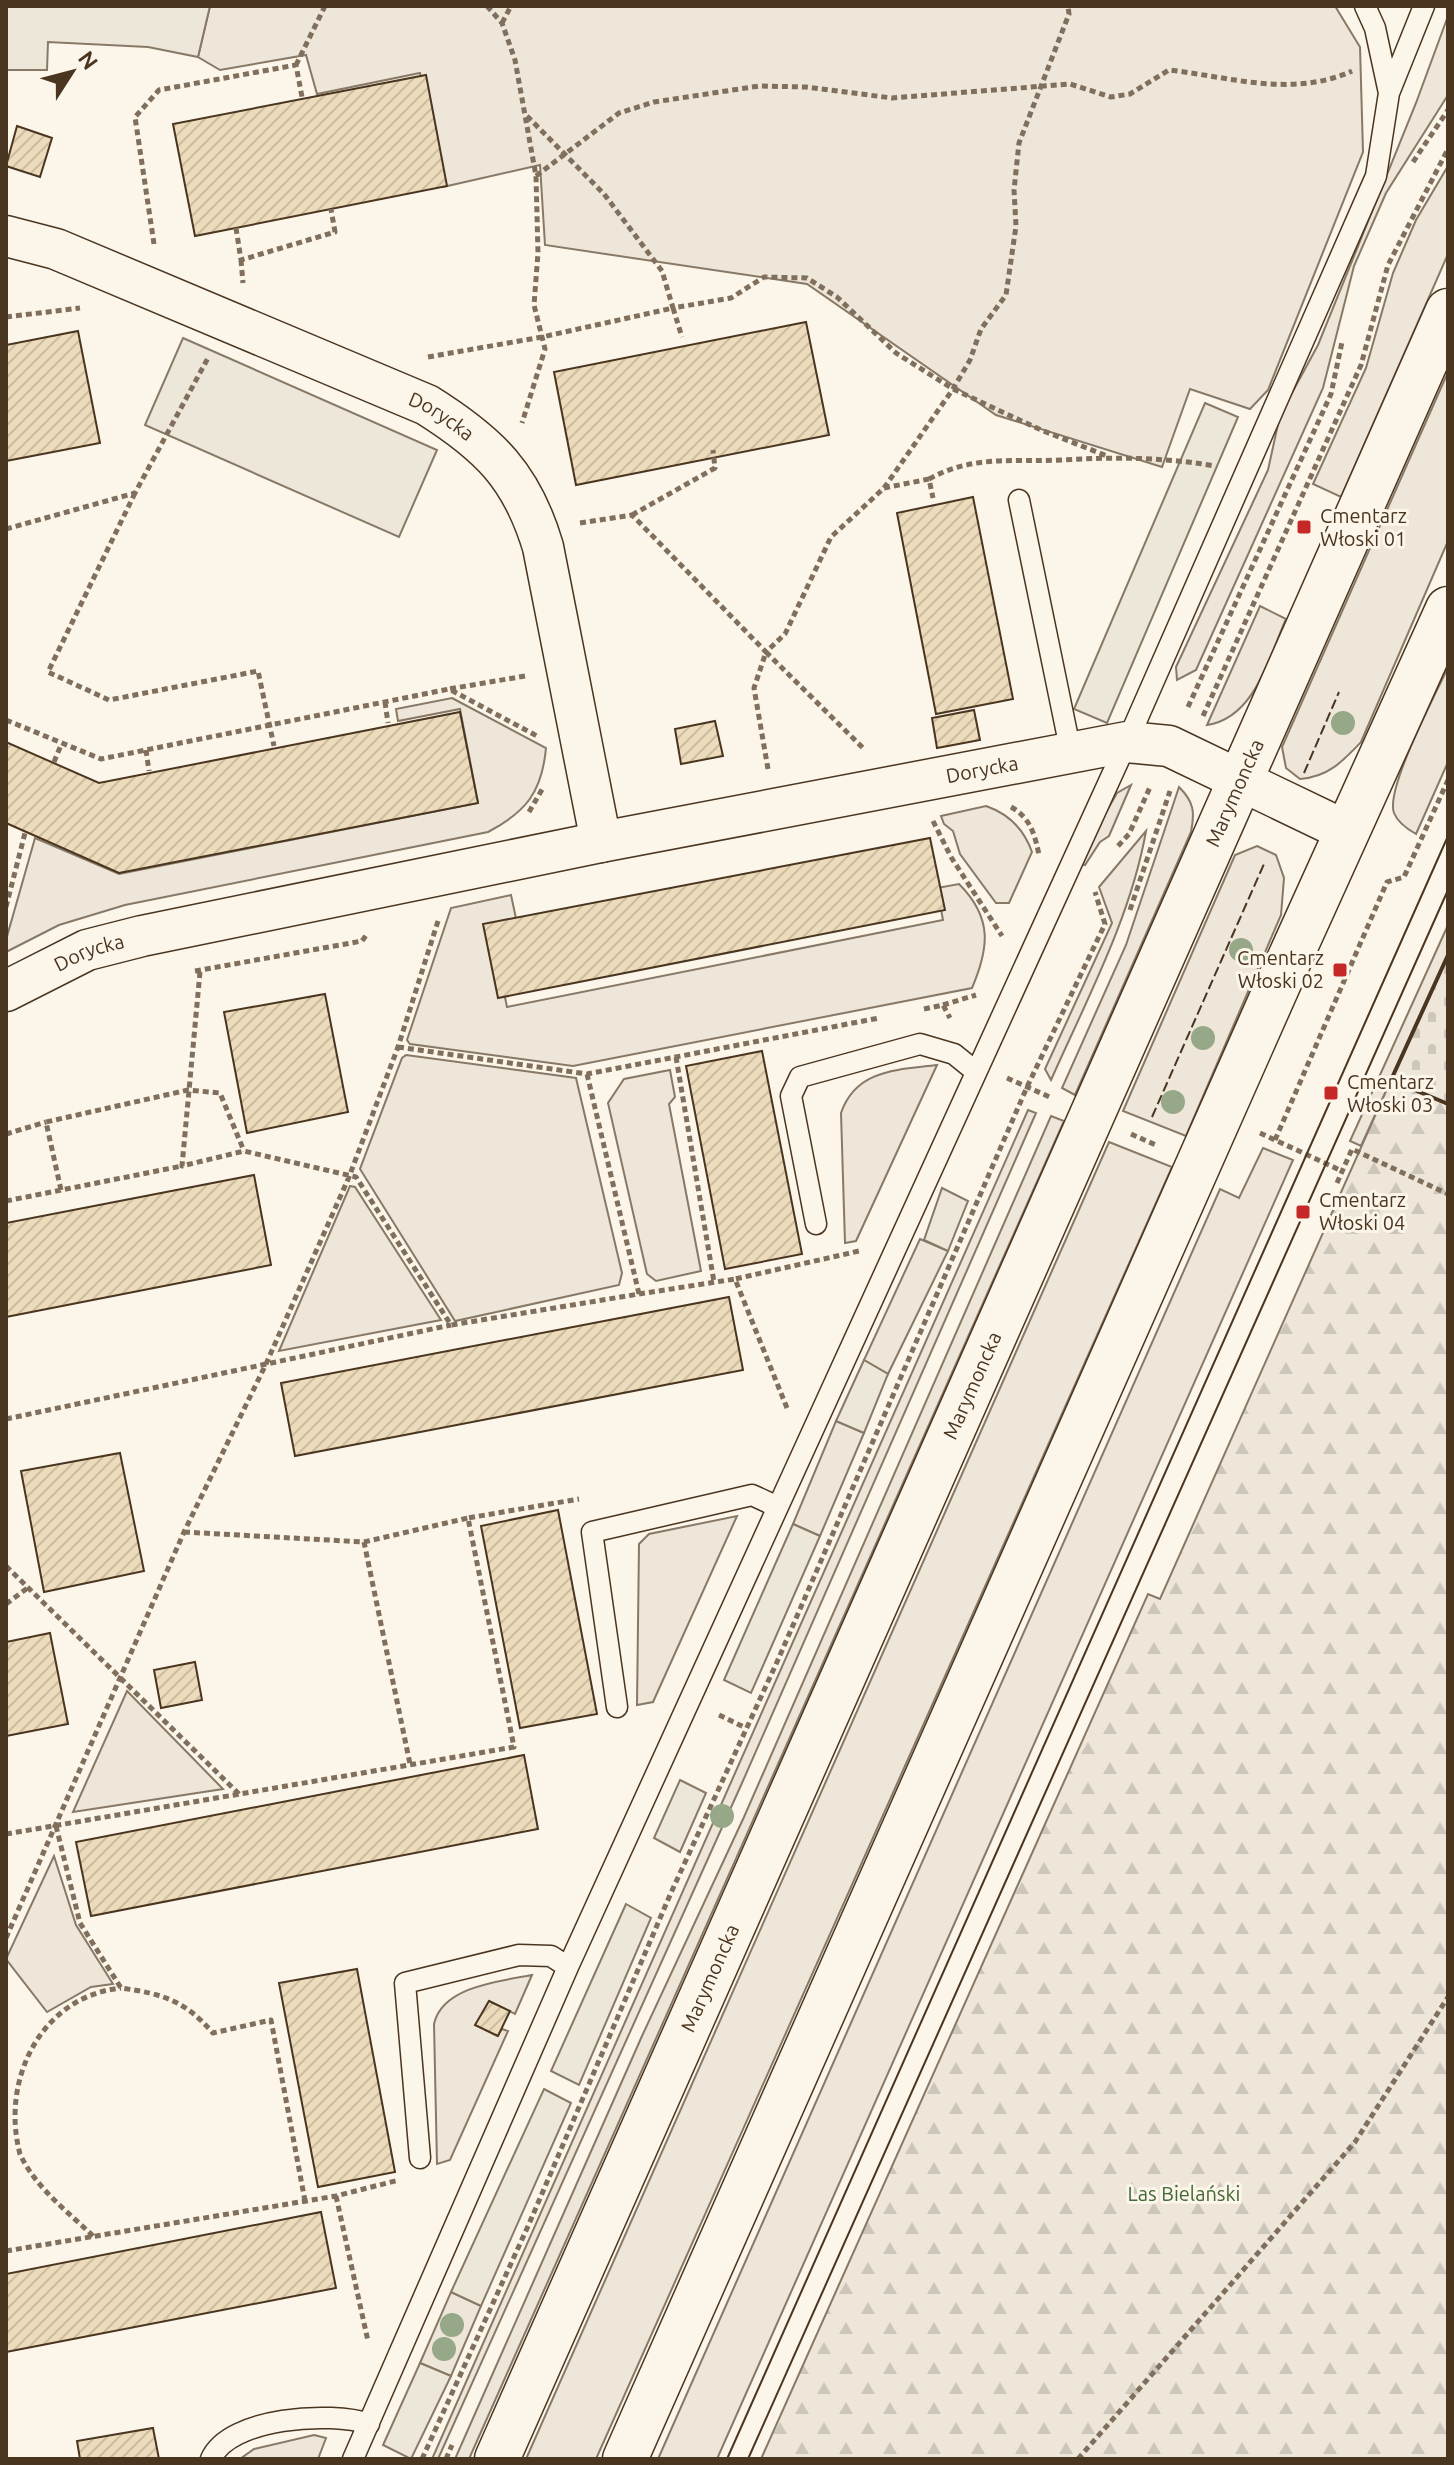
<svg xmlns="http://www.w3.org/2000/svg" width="1454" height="2465" font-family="Ubuntu,sans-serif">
<defs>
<pattern id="forest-firs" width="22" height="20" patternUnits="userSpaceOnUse" patternTransform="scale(2)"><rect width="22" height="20" fill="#ede6d9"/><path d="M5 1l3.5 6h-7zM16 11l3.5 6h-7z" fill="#cdc6ba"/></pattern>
<pattern id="cemetery-stones" width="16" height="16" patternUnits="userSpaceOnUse" patternTransform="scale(2)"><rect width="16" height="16" fill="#ede6d9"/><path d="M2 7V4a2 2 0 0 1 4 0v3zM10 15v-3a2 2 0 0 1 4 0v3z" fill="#cdc6ba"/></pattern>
<pattern id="building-hatch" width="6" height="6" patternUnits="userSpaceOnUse" patternTransform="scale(2)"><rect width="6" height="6" fill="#ecdcbc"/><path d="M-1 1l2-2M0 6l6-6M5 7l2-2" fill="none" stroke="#ccbda1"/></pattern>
</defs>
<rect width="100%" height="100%" fill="#fbf6e9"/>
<path fill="#ede6d9" stroke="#887966" stroke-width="2" d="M 210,6 L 1335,6 L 1360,47 L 1363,152 L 1268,390 L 1250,409 L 1190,389 L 1162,467 L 996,415 L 807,284 L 545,245 L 540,165 L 443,187 L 420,73 L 317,94 L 306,55 L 220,70 L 198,57 Z
M 1448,16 L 1448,95 L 1386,193 L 1354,266 L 1323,388 L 1196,670 L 1177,680 L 1176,667 L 1268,470 L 1280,415 L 1318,345 L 1416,103 Z
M 1448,166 L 1448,254 L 1341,497 L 1313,484 L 1366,368 L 1393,273 L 1416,220 Z
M 1448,372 L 1448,541 L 1361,742 C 1342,762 1328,777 1300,779 L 1286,768 L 1282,747 Z
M 1260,606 L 1286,619 C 1269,657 1255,718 1207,725 Z
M 1448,667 L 1448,762 L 1416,834 C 1407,829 1398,823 1394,813 C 1385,789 1436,694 1448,667 Z
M 452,698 L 546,748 C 542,792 526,812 488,832 L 125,905 L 59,925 L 6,952 L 6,940 L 35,838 L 119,874 L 478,803 L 460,709 L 398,721 L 396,709 Z
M 1131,785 L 1109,836 L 1100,842 L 1085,865 L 1077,863 L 1117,793 Z
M 1179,787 C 1194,802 1195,812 1191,832 L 1075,1095 L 1062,1088 L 1126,945 Z
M 986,806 C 1009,814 1024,829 1032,852 L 1009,903 L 996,903 L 960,854 L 953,831 L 944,824 L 941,816 Z
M 1146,831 C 1131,917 1086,1001 1051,1080 L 1045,1069 L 1112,923 L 1099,887 Z
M 1257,846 L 1276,855 L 1284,878 L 1281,915 L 1186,1136 L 1123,1111 L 1235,855 Z
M 959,884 C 993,918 989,948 972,988 L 573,1066 L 410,1044 L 407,1040 L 451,908 L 511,895 L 517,923 L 491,928 L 507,1007 L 943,920 L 937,888 Z
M 1448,925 L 1448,1104 L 1391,1080 L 1361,1146 L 1350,1141 Z
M 406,1055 L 576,1078 L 622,1273 L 619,1285 L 455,1321 L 360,1169 L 402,1058 Z
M 937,1065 L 856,1241 L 845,1243 L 841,1113 C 856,1069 898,1070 937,1065 Z
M 670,1070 L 675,1097 L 669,1104 L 701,1271 L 656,1281 L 647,1274 L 608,1103 L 624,1079 Z
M 1028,1110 L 1036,1113 L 742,1783 L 438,2459 L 432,2459 Z
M 1051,1116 L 1064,1121 L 469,2459 L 455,2459 L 642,2036 L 744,1817 Z
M 1109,1142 L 1172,1167 L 596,2459 L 526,2459 Z
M 1263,1148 L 1293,1160 L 717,2459 L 658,2459 L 1220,1189 L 1239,1198 Z
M 350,1186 L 355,1187 L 441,1320 L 279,1351 Z
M 920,1239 L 948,1251 L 888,1374 L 864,1360 Z
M 836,1421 L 864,1433 L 820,1536 L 793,1524 Z
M 737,1516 L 653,1702 L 637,1705 L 639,1544 L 649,1534 Z
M 127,1691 L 223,1789 L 73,1812 Z
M 54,1856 L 76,1925 L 113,1984 L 91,1987 L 47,2012 L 6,1959 Z
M 532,1975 L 515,2014 L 489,2001 L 476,2025 L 497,2036 L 502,2029 L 508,2031 L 450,2160 L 437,2164 L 434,2024 C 442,1987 499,1981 532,1975 Z
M 451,2292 L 481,2306 L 451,2376 L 420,2363 Z
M 314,2435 L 326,2438 L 318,2459 L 240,2459 L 254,2449 Z"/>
<path fill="url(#forest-firs)" stroke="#887966" stroke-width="2" d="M 1391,1080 L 1448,1104 L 1448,2459 L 761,2459 L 1148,1594 L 1160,1599 Z"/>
<path fill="url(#cemetery-stones)" stroke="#887966" stroke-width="2" d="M 1448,955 L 1448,1104 L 1391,1080 Z"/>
<path fill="#ede7d9" stroke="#887966" stroke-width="2" d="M 6,6 L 210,6 L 198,57 L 148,47 L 48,42 L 47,70 L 6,70 Z
M 183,338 L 437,450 L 399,537 L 145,425 Z
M 1205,403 L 1238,417 L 1107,723 L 1074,709 Z
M 942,1188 L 968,1201 L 948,1251 L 924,1240 Z
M 864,1360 L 888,1374 L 864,1433 L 836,1421 Z
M 793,1524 L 820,1536 L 751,1693 L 724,1680 Z
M 680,1780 L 706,1793 L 680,1852 L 654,1838 Z
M 626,1904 L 651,1918 L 579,2085 L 551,2071 Z
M 544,2089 L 571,2103 L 481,2306 L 451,2292 Z
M 420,2363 L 451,2376 L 411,2459 L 383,2445 Z"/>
<path fill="url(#building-hatch)" stroke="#4a3520" stroke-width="2" d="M 426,75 L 447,186 L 195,236 L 173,124 Z
M 17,126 L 52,138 L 40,177 L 6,166 Z
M 806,322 L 829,435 L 576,485 L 554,372 Z
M 78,331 L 100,443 L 6,461 L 6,345 Z
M 973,497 L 1013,699 L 936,714 L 897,513 Z
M 974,710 L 980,740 L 937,748 L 932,718 Z
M 460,712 L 478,803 L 119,873 L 6,823 L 6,742 L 99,783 Z
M 715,721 L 723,756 L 681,764 L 675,729 Z
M 930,838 L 945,910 L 498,998 L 483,924 Z
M 325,994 L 348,1112 L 247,1133 L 224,1012 Z
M 762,1051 L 802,1254 L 725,1269 L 686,1066 Z
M 254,1175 L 271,1265 L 6,1317 L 6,1223 Z
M 729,1297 L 743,1370 L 295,1456 L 281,1383 Z
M 120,1453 L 144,1571 L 44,1592 L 21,1471 Z
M 558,1510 L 597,1714 L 520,1728 L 481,1526 Z
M 50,1633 L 68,1724 L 6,1736 L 6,1642 Z
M 195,1662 L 202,1700 L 161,1708 L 154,1670 Z
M 524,1755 L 538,1829 L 91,1916 L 76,1842 Z
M 357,1969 L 395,2172 L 318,2187 L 279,1983 Z
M 489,2001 L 510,2011 L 498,2036 L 475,2025 Z
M 321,2212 L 336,2288 L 6,2352 L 6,2274 Z
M 153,2428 L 159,2459 L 80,2459 L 77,2441 Z"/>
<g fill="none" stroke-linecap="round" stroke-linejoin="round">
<defs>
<path id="lane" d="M 1389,93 L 1424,6
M 1019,500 L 1071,753
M 816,1224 L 791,1096 L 800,1077 L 920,1044 L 954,1054 L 975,1071
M 617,1707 L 592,1532 L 752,1495 L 778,1507
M 420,2158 L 405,1983 L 519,1955 L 551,1956 L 568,1967
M 211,2459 C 229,2417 332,2411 369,2424
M 353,2459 L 568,1967 L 1127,742 L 1376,176 L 1389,93 L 1375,28 L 1365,6"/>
<g id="street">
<path id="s1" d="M 6,236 L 56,249 L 427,405 C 489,444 522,476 543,547 L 601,842"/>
<path id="s2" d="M 6,991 L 87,950 L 142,936 L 601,842 L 1127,742 L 1169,746 L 1348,832"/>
</g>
<g id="secondary">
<path id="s3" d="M 497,2459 L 1448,311"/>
<path d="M 625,2459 L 1280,980 L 1448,609"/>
</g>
</defs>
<use href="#lane" stroke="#4a3520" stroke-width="23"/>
<use href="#street" stroke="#4a3520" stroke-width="43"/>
<use href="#secondary" stroke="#4a3520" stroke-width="47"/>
<path stroke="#7f6f5c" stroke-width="5" stroke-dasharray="6 4" stroke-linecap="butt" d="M 487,6 L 502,23 L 515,60 L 536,176 L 538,253 L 534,305 L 545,349 L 522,423
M 502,23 L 511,6
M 296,65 L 325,6
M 527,116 L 604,194 L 662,271 L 673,308 L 731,298 L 764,277 L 807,278 L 837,297 L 896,353 L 953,389 L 1041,430 L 1107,456
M 1413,162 L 1448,110
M 536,176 L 619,113 L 654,102 L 759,86 L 806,87 L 892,98 L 1070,84 L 1111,97 L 1130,94 L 1169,70 C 1231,77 1292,98 1352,71
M 236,228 L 241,260 L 335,232 L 331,209
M 154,244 L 135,117 L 159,90 L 296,65 L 302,97
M 241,260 L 243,283
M 6,317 L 80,308
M 428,357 L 542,337 L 673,308 L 682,337
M 929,479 C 972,455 1014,462 1061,460 C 1114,457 1163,457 1215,466
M 884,488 L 953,389 L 970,360 L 981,329 L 1006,295 L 1016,226 L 1014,190 L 1019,143 L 1069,14 L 1068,6
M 135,493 L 48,672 L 109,700 L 258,671 L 274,746
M 632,515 L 715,468 L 713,450
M 580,523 L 632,515 L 766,652 L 785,634 L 831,537 L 884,488 L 929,479 L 933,498
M 6,529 L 135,493 L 208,358
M 525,676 L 449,689 L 537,736
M 385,702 L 388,723
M 1188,707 L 1331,394 L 1342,342
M 1203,716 L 1361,365 L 1388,265 L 1448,149
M 6,720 L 101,759 L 449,689
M 146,750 L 149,771
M 54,762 L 61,745
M 768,769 L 754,688 L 766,652 L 865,750
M 1011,807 C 1030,817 1035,835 1039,855
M 529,812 L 544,786
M 933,821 L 951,857 L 1002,936
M 1118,846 L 1129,834 L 1151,785
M 6,907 L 25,833
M 1130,910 L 1170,791
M 195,971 L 362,941 L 367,934
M 200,972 L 182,1166 L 244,1151 L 356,1177 L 451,1325 L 639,1294 L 587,1074
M 943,1005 L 976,995
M 924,1009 L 943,1005 L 950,1018
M 398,1047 L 587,1074 L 879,1018
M 676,1057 L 714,1282
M 1007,1078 L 1052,1098
M 1260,1133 L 1342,1171
M 6,1134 L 46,1122
M 1131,1134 L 1158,1146
M 1275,1140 L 1387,882 L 1404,877 L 1448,780
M 1337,1183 L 1352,1149 L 1448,1194
M 61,1190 L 46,1122 L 188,1090 L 220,1093 L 244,1151
M 6,1201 L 182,1166
M 639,1294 L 735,1279
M 787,1408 L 735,1279 L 859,1251
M 6,1419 L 451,1325
M 184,1532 L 364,1542 L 410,1764
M 364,1542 L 468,1518
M 6,1566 L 239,1794
M 6,1604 L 29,1587
M 719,1715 L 746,1728
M 56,1826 L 80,1923 L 121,1988 C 164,1994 185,2001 213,2033 L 271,2020 L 305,2201
M 6,1834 L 514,1747 L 468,1518 L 579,1499
M 6,1938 L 184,1532 L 266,1364 L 349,1177 L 398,1047 L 439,918
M 336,2196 L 368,2341
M 93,2236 C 67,2211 35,2187 20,2154 C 0,2079 42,1996 121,1988
M 6,2251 L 336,2196 L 399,2180
M 422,2459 L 529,2224 L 670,1895 L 777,1662 L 1027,1087 L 1105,924 L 1095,892
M 446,2459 L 452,2445
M 1078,2459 L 1355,2142 L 1448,1997"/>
<use href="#lane" stroke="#fbf6e9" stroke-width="20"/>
<use href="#street" stroke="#fbf6e9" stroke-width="40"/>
<use href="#secondary" stroke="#fbf6e9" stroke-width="44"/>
<path stroke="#4a3520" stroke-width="2" d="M 727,2459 L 1448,836
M 748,2459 L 1448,890"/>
<path stroke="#4a3520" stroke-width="2" stroke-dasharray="10 4" stroke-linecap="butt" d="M 1304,773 L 1339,692
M 1152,1117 L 1264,864"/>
<path stroke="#4a3520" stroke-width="4" d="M 1448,955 L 1391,1080 L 1448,1104"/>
</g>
<g fill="#96a887">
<circle cx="1343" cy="723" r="12"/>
<circle cx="1241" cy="950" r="12"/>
<circle cx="1203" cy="1038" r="12"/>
<circle cx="1173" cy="1102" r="12"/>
<circle cx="722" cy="1816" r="12"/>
<circle cx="452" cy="2325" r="12"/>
<circle cx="444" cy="2349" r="12"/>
</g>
<g fill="#c62828" stroke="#fbf6e9" stroke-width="3">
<rect x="1296" y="519" width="16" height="16" rx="4"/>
<rect x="1332" y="962" width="16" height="16" rx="4"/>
<rect x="1323" y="1085" width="16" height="16" rx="4"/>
<rect x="1295" y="1204" width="16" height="16" rx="4"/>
</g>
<g text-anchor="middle" stroke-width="6" stroke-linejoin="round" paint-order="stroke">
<g font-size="20" fill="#4a3520" stroke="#fbf6e9">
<text dy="7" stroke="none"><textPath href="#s1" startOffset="472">Dorycka</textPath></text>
<text dy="7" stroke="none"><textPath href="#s2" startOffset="1004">Dorycka</textPath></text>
<text dy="7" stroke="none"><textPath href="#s3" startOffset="1822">Marymoncka</textPath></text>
<text dy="7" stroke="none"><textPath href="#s2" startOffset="92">Dorycka</textPath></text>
<text dy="7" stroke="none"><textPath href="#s3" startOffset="1174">Marymoncka</textPath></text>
<text dy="7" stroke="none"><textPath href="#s3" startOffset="526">Marymoncka</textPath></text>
</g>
<g font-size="20" fill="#4a3520" stroke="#fbf6e9" text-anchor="start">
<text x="1320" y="523">Cmentarz<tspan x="1320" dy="23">Włoski 01</tspan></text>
<text x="1324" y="965" text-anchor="end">Cmentarz<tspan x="1324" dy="23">Włoski 02</tspan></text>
<text x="1347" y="1089">Cmentarz<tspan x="1347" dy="23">Włoski 03</tspan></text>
<text x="1319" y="1207">Cmentarz<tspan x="1319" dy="23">Włoski 04</tspan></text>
</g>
<g font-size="20" fill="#436837" stroke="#fbf6e9">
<text x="1184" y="2201">Las Bielański</text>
</g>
</g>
<rect width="1454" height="2465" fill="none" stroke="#4a3520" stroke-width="16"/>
<g transform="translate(72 72) rotate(54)" stroke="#fbf6e9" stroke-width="6" paint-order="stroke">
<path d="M0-6L14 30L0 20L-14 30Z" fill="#4a3520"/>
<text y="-12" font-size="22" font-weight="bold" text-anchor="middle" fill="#4a3520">N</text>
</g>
</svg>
